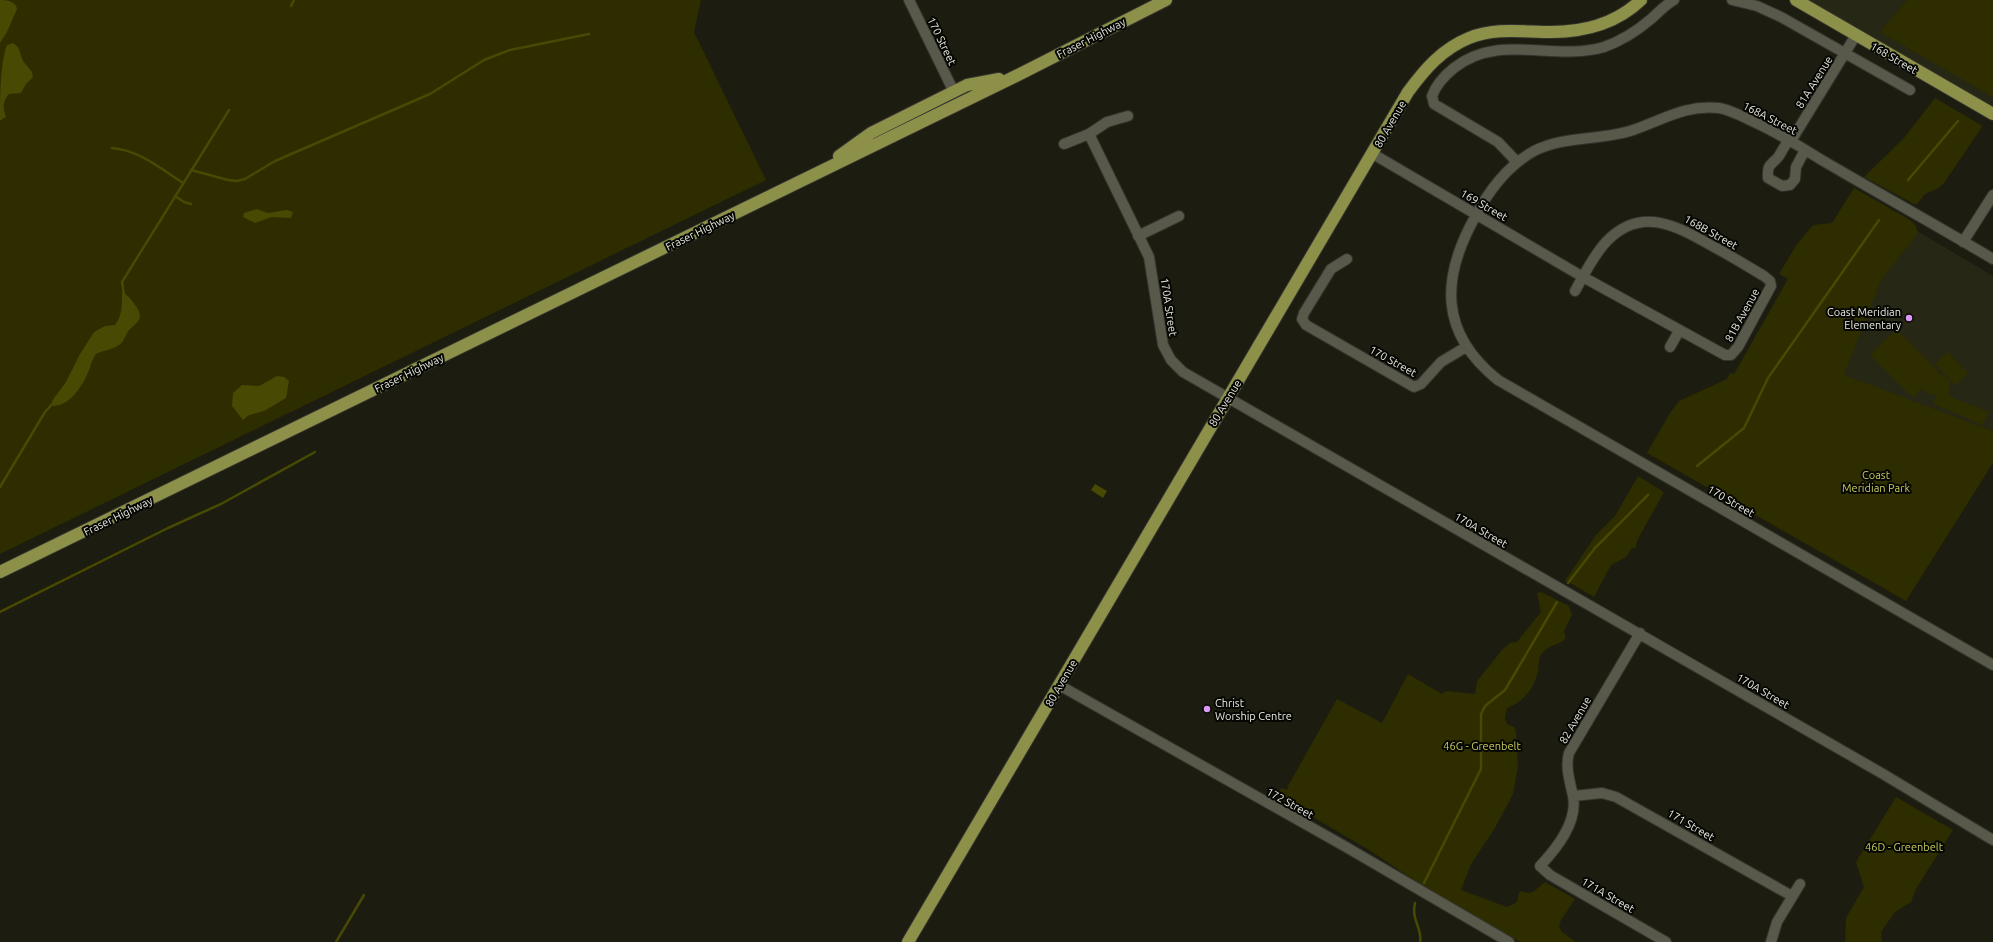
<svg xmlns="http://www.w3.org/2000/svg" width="1993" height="942" font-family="Ubuntu,sans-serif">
<rect width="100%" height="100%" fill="#1c1d10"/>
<path fill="#262714" d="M 1798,0 L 1993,0 L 1993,111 Z
M 1890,215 L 1993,276 L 1993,431 L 1799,359 Z"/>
<path fill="#2d2d00" d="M 0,0 L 701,0 L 694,32 L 766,180 L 0,554 Z
M 1907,0 L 1993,0 L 1993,97 L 1880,32 Z
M 1935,98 L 1981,125 L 1982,127 L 1944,183 L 1937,189 L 1925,194 L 1916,205 L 1864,177 L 1904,138 Z
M 1854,188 L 1910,220 L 1916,226 L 1918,233 L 1881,280 L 1844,375 L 1993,431 L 1993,463 L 1906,601 L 1647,453 L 1670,413 L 1679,401 L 1727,379 L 1730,373 L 1734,374 L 1788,279 L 1779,274 L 1797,244 L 1813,225 L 1832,223 Z
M 1896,329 L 1939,372 L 1937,374 L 1942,374 L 1950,382 L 1949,396 L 1989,412 L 1983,425 L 1933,404 L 1937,395 L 1928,394 L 1922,389 L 1913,398 L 1870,355 Z
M 1947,352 L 1968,373 L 1956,386 L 1935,364 Z
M 1638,476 L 1664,492 L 1638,539 L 1635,549 L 1632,548 L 1626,557 L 1611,565 L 1594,597 L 1567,581 L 1564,582 L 1596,535 L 1615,516 Z
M 1541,592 L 1569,606 L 1572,615 L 1564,631 L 1566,638 C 1561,645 1550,644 1543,652 C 1538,657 1539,665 1538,672 C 1533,690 1523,702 1507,708 L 1505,719 L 1507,724 L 1514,727 L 1516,732 L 1518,767 L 1513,794 L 1495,828 L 1471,864 L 1461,890 L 1507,907 L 1517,902 L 1519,893 L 1522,891 L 1526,893 L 1533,892 L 1545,882 L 1575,899 L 1561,920 L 1559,926 L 1562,932 L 1576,942 L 1520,942 L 1435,894 L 1369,850 L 1274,794 L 1282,788 L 1287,790 L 1288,786 L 1337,699 L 1382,723 L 1408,674 L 1442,694 L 1446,691 L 1475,694 L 1477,681 L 1502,650 L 1510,643 L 1517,642 L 1541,612 L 1537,593 Z
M 1896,797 L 1953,830 L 1916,889 L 1911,902 L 1895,912 L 1881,932 L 1882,942 L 1845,942 L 1846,918 L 1864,887 L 1856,862 Z"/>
<path fill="#484903" d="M 0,0 C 7,0 16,1 17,9 L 7,32 L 0,43 Z
M 13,43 L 18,47 L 23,61 L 32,72 L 33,77 L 26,84 L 21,93 L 9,94 C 2,102 3,108 6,117 L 1,120 L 0,120 C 0,100 0,63 7,45 Z
M 257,209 L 268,213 L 287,210 L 293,212 L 291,218 L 272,217 L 255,223 L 243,217 L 244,213 Z
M 122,293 C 127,294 132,300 135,305 C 145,318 138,322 129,330 C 125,335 125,341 119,345 C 112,350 104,350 96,354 C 91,361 91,367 87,375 C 81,388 69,406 53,406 L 52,401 L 66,382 L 80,354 L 94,332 L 105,326 L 115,325 C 122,316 122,305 122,293 Z
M 277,376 L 284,377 L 289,381 L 286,398 L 264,411 L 249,415 L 243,420 L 232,406 L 233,393 L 242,385 L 259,386 Z
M 1095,484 L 1107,491 L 1103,498 L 1091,490 Z"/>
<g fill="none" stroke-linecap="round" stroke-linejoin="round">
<path stroke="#484903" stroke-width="2.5" d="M 291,6 L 294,0
M 112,148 C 139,150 161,169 183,183
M 191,170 L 228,180 L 237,181 L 245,179 L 275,161 L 430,94 L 484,60 L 510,50 L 589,34
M 1908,180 L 1958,121
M 175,196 L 184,202 L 191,204
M 124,295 L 122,282 L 229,110
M 1697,466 L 1744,428 L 1768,378 L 1879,220
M 0,487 L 45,412 L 54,402
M 1568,583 L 1595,548 L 1648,495
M 0,612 L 168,528 L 221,504 L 315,452
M 1424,883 L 1481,769 L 1481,714 L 1485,706 L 1505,690 L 1557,602
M 1415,903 C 1411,920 1423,930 1420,942
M 336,942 L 364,895"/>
<defs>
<path id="minor" d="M 909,0 L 954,92
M 1732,0 L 1757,6 L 1781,17 L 1910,90
M 1089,134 L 1149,257 L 1163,345 L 1171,360 L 1183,372 L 1883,774 L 1993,840
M 1789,140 C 1785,145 1782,151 1779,156 C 1771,166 1767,163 1768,178 L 1782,186 L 1790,185 L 1795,179 L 1796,167 L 1805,150
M 1791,141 L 1856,35
M 1064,144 L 1089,134 L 1107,122 L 1128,116
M 1373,154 L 1583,277 L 1725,355 L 1731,355 L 1738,347 L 1771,286 L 1770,281 L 1764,276 C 1747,266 1731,256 1714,247 C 1677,226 1641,205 1606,242 C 1593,256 1584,275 1575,291
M 1517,162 L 1498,142 L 1434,104 L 1432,96 C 1436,85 1444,76 1454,68 C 1500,32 1552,62 1604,47 C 1621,41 1637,31 1651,19 C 1659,12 1665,5 1674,0
M 1138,236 L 1179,216
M 1963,242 L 1993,195
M 1347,259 L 1331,269 L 1304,313 L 1302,319 L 1306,325 L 1414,387 L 1421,384 L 1441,362 L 1466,347
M 1993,259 C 1936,225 1878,193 1820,159 C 1798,145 1776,132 1752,121 C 1741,116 1731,110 1719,108 C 1687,104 1662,120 1633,130 C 1601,141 1565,135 1534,151 C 1507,166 1489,190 1475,217 C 1441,278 1439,333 1498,380 L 1993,665
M 1670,347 L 1679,331
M 1640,633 L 1569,753 C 1565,767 1570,782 1573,796 C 1578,822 1557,848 1540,866 L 1550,875 L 1666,942
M 1059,685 L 1346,847 L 1509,942
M 1573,796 L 1602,793 L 1616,797 L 1792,896
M 1771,942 L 1777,922 L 1800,884"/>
<path id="major" d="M 1796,0 L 1993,114
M 839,156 L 871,133 L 967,85 L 999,79
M 0,572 L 1016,76 L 1166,0
M 908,942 L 1408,92 C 1425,69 1442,49 1469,38 C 1495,27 1524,32 1551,32 C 1584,32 1617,23 1641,0"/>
</defs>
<use href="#minor" stroke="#34342e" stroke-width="12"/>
<use href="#major" stroke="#34342e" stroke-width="14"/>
<use href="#minor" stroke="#58594b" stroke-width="10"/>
<use href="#major" stroke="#8d9049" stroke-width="12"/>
</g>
<g fill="#db99f6" stroke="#060703" stroke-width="1.5">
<circle cx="1909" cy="318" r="4"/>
<circle cx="1207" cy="709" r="4"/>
</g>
<g text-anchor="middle" stroke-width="4" stroke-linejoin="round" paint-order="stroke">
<g font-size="11" fill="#e8e9e1" stroke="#060703">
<text transform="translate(1091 38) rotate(-27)" y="4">Fraser Highway</text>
<text transform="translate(942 41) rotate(64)" y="4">170 Street</text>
<text transform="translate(1894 58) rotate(30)" y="4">168 Street</text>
<text transform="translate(1814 82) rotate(-58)" y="4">81A Avenue</text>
<text transform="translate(1770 118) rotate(27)" y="4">168A Street</text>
<text transform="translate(1390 124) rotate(-60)" y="4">80 Avenue</text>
<text transform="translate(1484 205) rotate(30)" y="4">169 Street</text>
<text transform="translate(700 231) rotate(-26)" y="4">Fraser Highway</text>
<text transform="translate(1711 232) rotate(29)" y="4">168B Street</text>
<text transform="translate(1169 307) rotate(81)" y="4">170A Street</text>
<text transform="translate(1742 315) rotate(-61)" y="4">81B Avenue</text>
<text transform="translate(1393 361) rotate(29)" y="4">170 Street</text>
<text transform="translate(409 373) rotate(-26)" y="4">Fraser Highway</text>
<text transform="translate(1225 403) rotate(-59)" y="4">80 Avenue</text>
<text transform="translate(1731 501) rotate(30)" y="4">170 Street</text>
<text transform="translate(118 516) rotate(-26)" y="4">Fraser Highway</text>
<text transform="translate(1481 530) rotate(30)" y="4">170A Street</text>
<text transform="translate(1061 683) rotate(-60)" y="4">80 Avenue</text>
<text transform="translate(1763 691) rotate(30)" y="4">170A Street</text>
<text transform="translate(1575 720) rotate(-60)" y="4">82 Avenue</text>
<text transform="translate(1290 803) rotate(29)" y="4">172 Street</text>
<text transform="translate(1691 825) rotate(30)" y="4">171 Street</text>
<text transform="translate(1608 895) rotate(30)" y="4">171A Street</text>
</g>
<g font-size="11" fill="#e8e9e1" stroke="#060703" text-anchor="end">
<text x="1901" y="316">Coast Meridian<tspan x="1901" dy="13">Elementary</tspan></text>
<text x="1215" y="707" text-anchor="start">Christ<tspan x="1215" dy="13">Worship Centre</tspan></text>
</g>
<g font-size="11" fill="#c8cb5c" stroke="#060703">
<text x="1876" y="479">Coast<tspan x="1876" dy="13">Meridian Park</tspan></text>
<text x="1482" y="750">46G - Greenbelt</text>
<text x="1904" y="851">46D - Greenbelt</text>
</g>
</g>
</svg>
